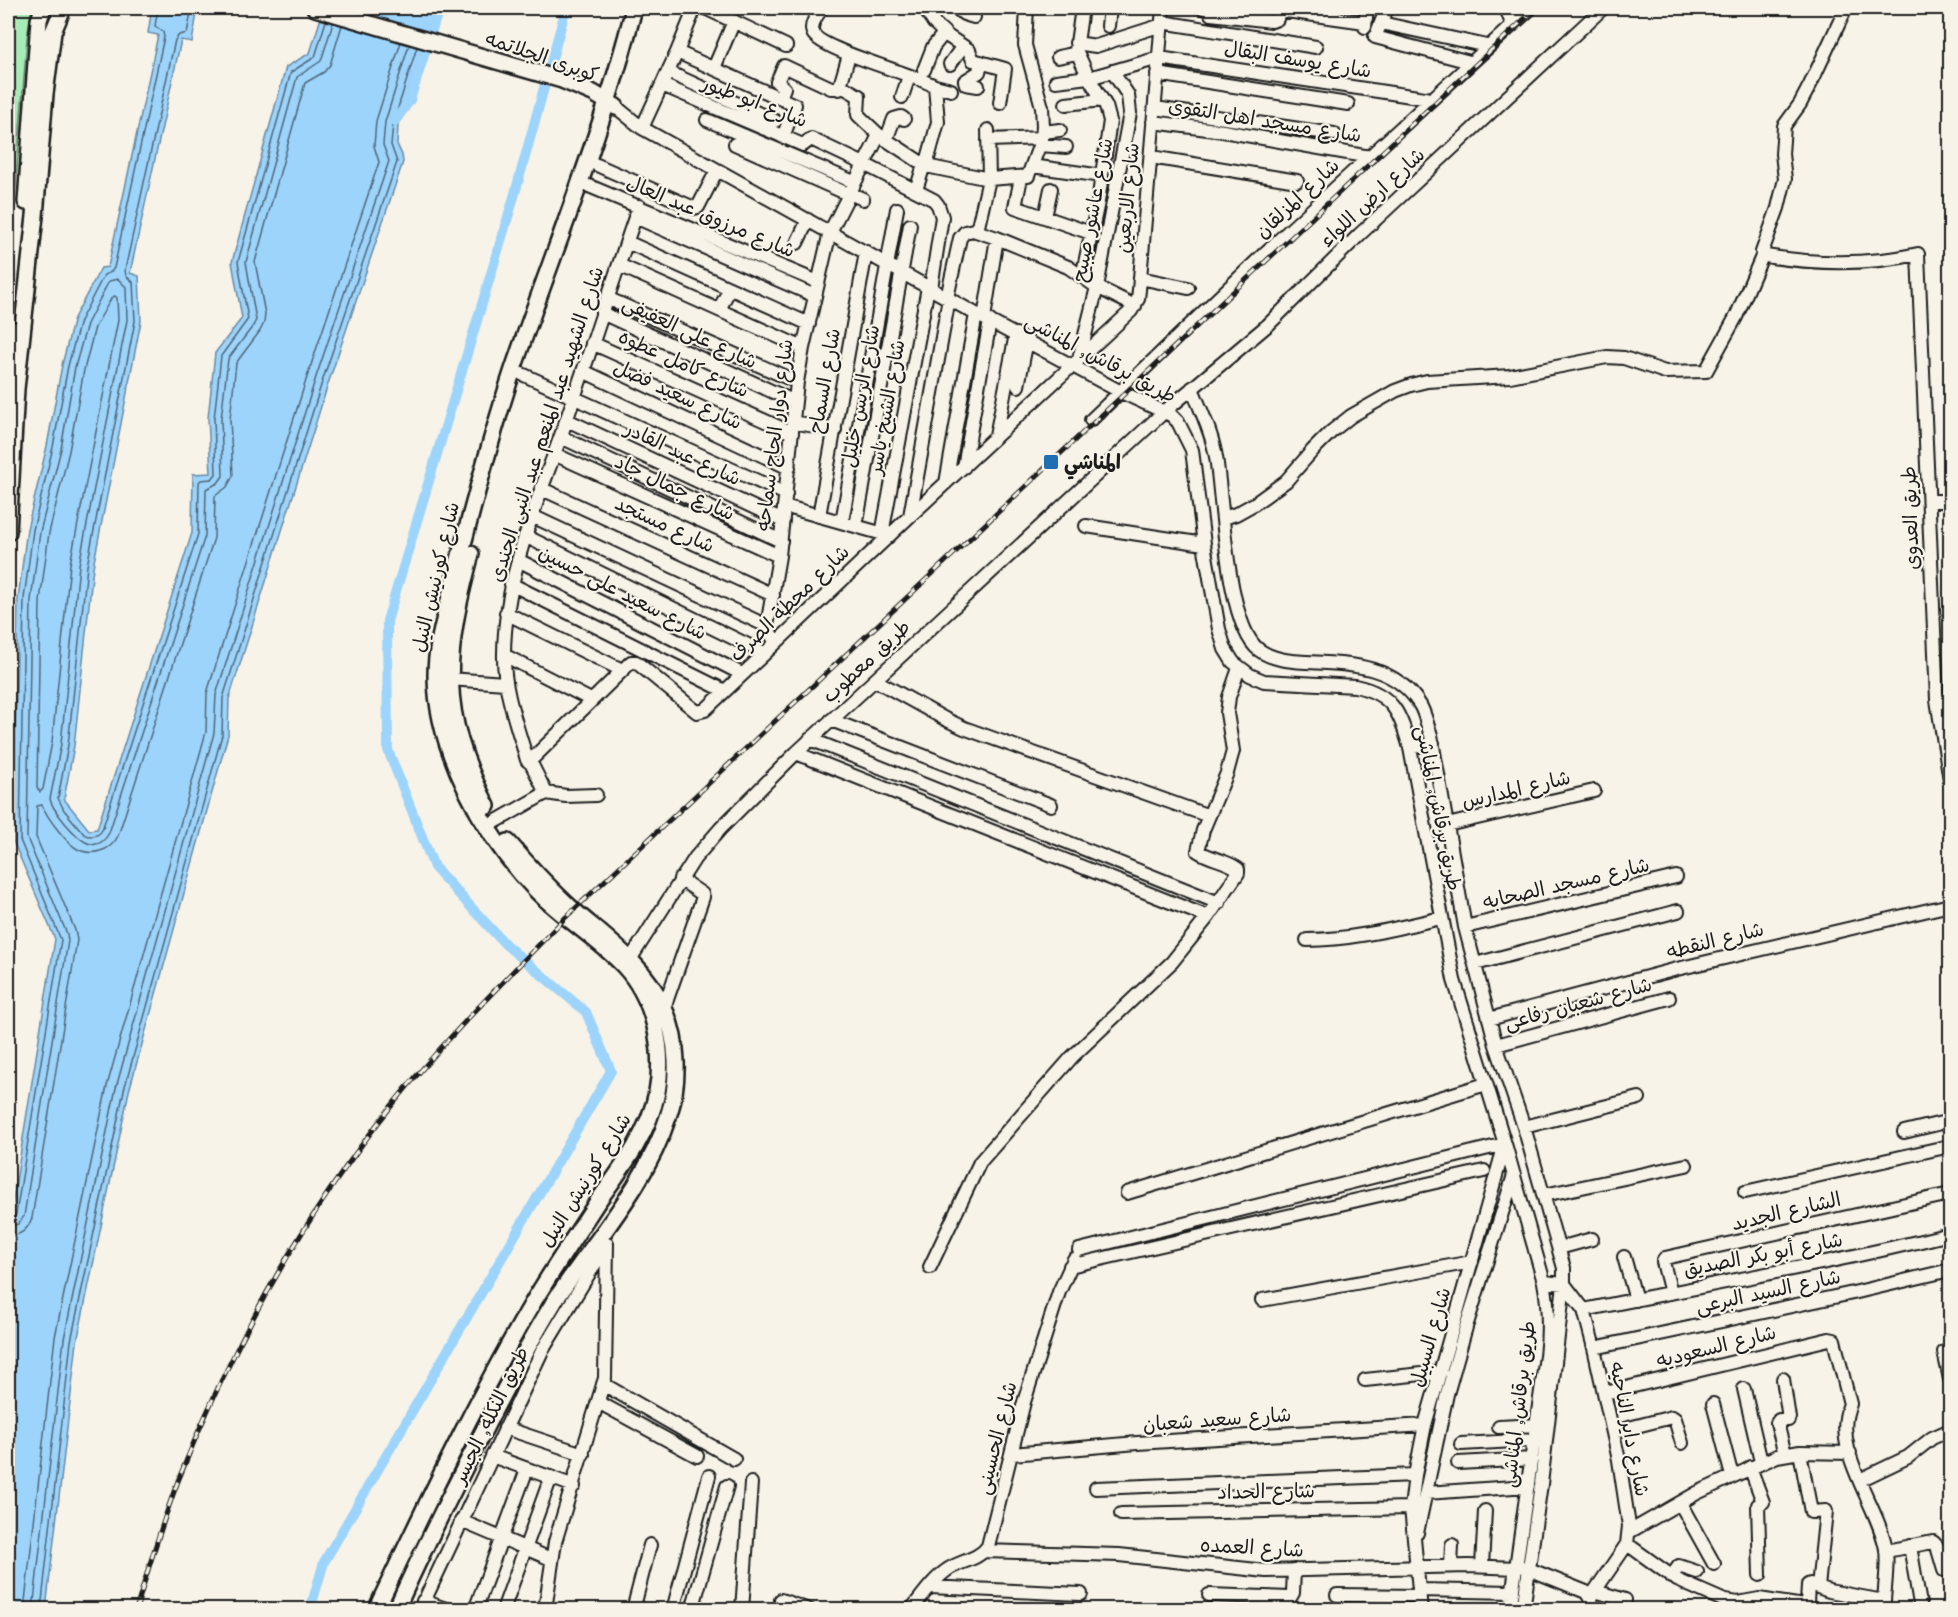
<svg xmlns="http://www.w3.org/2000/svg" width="1958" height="1617" font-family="Mali,'Playpen Sans Arabic',sans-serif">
<rect width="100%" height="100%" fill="#f7f3e8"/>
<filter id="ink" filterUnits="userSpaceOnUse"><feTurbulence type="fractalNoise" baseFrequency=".0167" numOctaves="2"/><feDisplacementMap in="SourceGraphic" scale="12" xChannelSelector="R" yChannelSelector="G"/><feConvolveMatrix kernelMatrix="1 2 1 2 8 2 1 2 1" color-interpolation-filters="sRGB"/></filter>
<g filter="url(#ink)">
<path fill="#a7ecb7" stroke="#62846a" stroke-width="1.5" d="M 8,8 L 32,8 L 27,38 L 8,287 Z"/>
<path fill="#9dd4fc" stroke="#698aa2" stroke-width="1.5" d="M 152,8 L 198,8 L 192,42 L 181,40 L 130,273 L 139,276 L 141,321 L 93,567 L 74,746 L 64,799 L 89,830 L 97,829 L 192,533 L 193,474 L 211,473 L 208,418 L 215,353 L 242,318 L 232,262 L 286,67 L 310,53 L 324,8 L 435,8 L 398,125 L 397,144 L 402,155 L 403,162 L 329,381 L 229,699 L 228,735 L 129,1091 L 77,1342 L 46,1609 L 8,1610 L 8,1231 L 55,939 L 13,841 L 18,599 L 27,529 L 47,446 L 62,365 L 74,318 L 101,268 L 108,267 L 158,35 L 148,33 Z"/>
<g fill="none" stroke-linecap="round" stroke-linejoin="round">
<path stroke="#506676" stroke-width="1.5" d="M 192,8 L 187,33 L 179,35 L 175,40 L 125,270 L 126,276 L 133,282 L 135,321 L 87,566 L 68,745 L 58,798 L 64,810 L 84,834 C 90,838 99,836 102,830 L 198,534 L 199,482 L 201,480 L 212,479 L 216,474 L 214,419 L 221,356 L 248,319 L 238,262 L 291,72 L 315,57 L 326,21
M 115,296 L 117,298 L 118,320 L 70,564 L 52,742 L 43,789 L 40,792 L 37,788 L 40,601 L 49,533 L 69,451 L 84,370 L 95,327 L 112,297 Z
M 8,1220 L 13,1219 L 16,1214 L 61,940 L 20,840 L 24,599 L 33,530 L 53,447 L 68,366 L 80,321 L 104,275 L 111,272 L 114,268 L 164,37 L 163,32 L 155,26 L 158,8
M 8,1227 L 18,1224 L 24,1216 L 68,941 L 67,934 L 27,838 L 31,600 L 40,532 L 61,449 L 75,367 L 87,324 L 109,281 L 118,279 L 126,287 L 127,320 L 79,565 L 61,744 L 50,799 C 52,808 59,815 65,823 C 76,836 95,858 109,833 L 205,536 L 206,489 L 218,483 L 223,476 L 221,419 L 228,359 L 253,326 L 256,320 L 246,262 L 297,77 L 321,61 L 333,23
M 8,1236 C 20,1236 28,1230 32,1218 L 77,940 L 75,930 L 36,837 L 37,806 L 42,805 C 47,817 68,847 82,851 C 88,853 94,853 100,851 C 109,849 114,844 118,836 L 214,538 L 215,496 L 227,487 L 233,476 L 230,419 L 236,363 L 260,331 L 264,323 L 265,314 L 255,262 L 305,83 L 324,72 L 330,65 L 342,25
M 24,1610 L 55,1337 L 107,1086 L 206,732 L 207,693 L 308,374 L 379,162 L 374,146 L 376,121 L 401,42
M 33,1610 L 64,1339 L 116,1088 L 214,733 L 216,695 L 316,377 L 389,161 L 383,145 L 385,122 L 409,45
M 41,1610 L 71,1341 L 124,1090 L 222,735 L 223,698 L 323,379 L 397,162 L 391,145 L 393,124 L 417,47"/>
<path stroke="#9dd4fc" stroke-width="10" d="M 395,121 L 410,100 L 439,8
M 310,1610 L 324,1562 L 611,1071 L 586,1012 L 506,945 L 434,867 L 388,750 L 387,621 L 514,197 L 566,8"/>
<defs>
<path id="minor" d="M 705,8 L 786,46
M 822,8 C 818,14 809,24 813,33 C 820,50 914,74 935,86 L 938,122 L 926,166
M 924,8 L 934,23 L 949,37 L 969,50 L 973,60 L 1005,69 L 1000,103
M 956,8 L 964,14 L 974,17
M 1082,8 L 1076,50 L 1089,78 L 1106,106 L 1110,121 L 1098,202 L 1082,277
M 1203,8 L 1209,8 L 1211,14 L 1272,21 L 1277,19 L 1279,10 L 1365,22
M 1506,8 L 1512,24
M 1846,8 L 1810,85 L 1800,104 L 1784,126 L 1782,154 L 1785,179 L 1778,208 L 1762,252 L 1766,256 C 1815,264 1868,265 1918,254 L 1937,700 L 1950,780
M 1162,22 L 1316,47
M 1381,23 L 1487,46
M 1108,26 L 1110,8
M 1365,27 L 1367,8
M 1378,30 L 1387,8
M 1375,37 L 1470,62
M 1076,43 L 1096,46 L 1162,25
M 677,52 L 795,105 L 783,137
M 1058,57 L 1077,53
M 950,64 L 963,46
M 714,68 L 734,21
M 924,70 L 933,47 L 944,33
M 668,72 L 775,121
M 1157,74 L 1348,104
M 1089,78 L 1159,58 L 1431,99
M 1056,81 L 1088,77
M 662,85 L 803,145 L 811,139 L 864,164 L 934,200 L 938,205 L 942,217 L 931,288
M 935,86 L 951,90
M 978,86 L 966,84 L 965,81 L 979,72 L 981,62
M 839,89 L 849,55
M 902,97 L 909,76
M 780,98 L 784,88 L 777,82 L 784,66 L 831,88 L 845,88 L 859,96 L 858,115 L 879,135
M 1066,104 L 1102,100
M 616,107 L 642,128 L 976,314 L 1121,392 L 1171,415 L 1178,422 L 1192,450 L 1204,544 L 1219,629 L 1225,649 L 1233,662 L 1250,675 L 1264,681 L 1355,686 C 1394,694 1400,714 1410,748 L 1454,980 L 1505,1144 L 1544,1282 C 1549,1308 1549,1331 1546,1356 L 1510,1610
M 1155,108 L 1334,134
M 707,120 L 854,182
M 1153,122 L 1223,131 L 1370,157
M 642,128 L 677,52 L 695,8
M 1043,132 L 1060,130
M 886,140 L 894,119 L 901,117 L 904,119
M 988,140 L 1042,138
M 735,144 L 848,194
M 1040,145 L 1066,147
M 1151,157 L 1297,181
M 597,165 L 694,208 L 698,207 L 717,170
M 1032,166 L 1102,176
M 1021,178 L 1015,207 L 1091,233
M 589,186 L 818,282
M 916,190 L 924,165
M 849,193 L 863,199
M 635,217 L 815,296
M 1045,217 L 1051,189
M 977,231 L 989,179 L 988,130
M 627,242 L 809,324
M 797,243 L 808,220
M 619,265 L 803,348
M 1140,278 L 1188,288
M 607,298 L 797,382
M 947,298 L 960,238 L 965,232 L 973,230 L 997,238 L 1068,267 L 1097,287 L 1135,306
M 719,310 L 727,294
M 602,313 L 795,402
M 984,318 L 997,238
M 592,343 L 792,433
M 1079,359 L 1097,287 L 1130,113 L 1128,95 L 1112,71
M 583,371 L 789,468
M 522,374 L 786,494
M 1018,386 L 1027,340
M 1192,388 C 1201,411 1212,433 1216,457 C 1223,499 1226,625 1259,650 C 1273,660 1290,661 1306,662 C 1349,664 1395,664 1420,705 C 1425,713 1427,725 1431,735 L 1465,927 L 1496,1045 L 1524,1127 L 1564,1268 L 1564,1284 L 1541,1484 L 1523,1610
M 567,420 L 783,521
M 1091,420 L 1266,252 L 1531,8
M 793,422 L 835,430
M 996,436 L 1016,334
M 561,437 L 781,541
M 554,454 L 779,556
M 964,467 L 990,321
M 946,483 L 976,314
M 542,489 L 773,595
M 1929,501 L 1950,501
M 784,506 L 887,535
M 532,516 L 767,626
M 819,516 L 866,252
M 910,516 L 949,298
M 1223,518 L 1236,514 L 1254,504 L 1286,481 L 1313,450 L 1331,432 L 1351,416 L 1395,391 L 1411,385 L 1427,381 L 1510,376 L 1607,357 L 1624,358 L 1665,372 L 1706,371 L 1736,317 L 1763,254
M 842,522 L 897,209
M 856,526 L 910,225
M 1086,526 L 1204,544
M 882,534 L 928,287
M 525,536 L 764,653
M 518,560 L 742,674
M 511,584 L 725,691
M 506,613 L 622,670
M 775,642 L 767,626 L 779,556 L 797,382 L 803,348 L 830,232 L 879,135 L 926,166 L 989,179 L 1028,176 L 1042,138 L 1043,126 L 1042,107 L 1025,45 L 1027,8
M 504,655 L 591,700
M 449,679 L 505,683
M 875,680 L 945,719 L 964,728 L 1209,816
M 1937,700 L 1950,699
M 831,720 L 1051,805
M 810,739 L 1219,903
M 1410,748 L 1433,743
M 796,753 L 1208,917
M 529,762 L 631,662 L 636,662 L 697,712 L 705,710 L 910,516 L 1131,311 L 1138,299 L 1139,290 L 1163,8
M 546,793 L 531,763 L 527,760 C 517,725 503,690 504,653 C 505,571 540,497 566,421 C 591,350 614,277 639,206
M 495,822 L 546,793 L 566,796 L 596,795
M 1447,825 L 1594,791
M 1465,927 L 1676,877
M 1307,940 C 1353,940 1397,928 1441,918
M 1475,964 L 1678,911
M 626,966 L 695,858 L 721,828 L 796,753 L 1164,412 L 1269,324 L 1359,235 L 1603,8
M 664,1008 L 703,897 L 702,894 L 680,879
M 1489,1019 L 1677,969 L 1950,905
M 1496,1045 L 1669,998
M 1524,1127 L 1639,1098
M 1904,1132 L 1950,1121
M 1745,1192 L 1950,1146
M 1127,1193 L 1486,1084
M 1544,1195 L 1686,1165
M 1559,1248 L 1592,1239
M 1079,1250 L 1505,1144 L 1425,1425 L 1415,1475 L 1411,1508 L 1421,1610
M 1624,1257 L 1636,1300
M 1070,1266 L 1484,1171
M 930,1267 L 980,1162 L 1072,1057 L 1172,962 L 1208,917 L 1238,873 L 1238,869 C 1226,860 1210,859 1198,851 L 1203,830 L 1227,773 L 1231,758 L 1233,751 L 1227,713 L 1229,697 L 1239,668
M 1544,1282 L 1564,1284 L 1584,1310 L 1594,1348 L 1619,1460 L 1629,1526 L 1627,1544 L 1590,1598
M 1671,1293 L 1663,1262 L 1665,1258 L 1950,1194
M 1262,1300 L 1472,1262
M 1584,1310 C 1706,1285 1829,1264 1950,1234
M 1594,1348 L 1853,1293 L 1950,1270
M 1944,1352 L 1950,1379
M 1783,1379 L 1789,1418 L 1788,1420 L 1779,1420 L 1777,1423 L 1785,1454
M 1365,1380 L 1441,1372
M 603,1384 L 734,1459
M 1744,1389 L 1761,1462
M 1605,1393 L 1829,1339 L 1834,1340 L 1850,1404 C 1830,1449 1878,1504 1886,1549 C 1888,1566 1885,1584 1884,1601 L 1829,1591 L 1810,1584 L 1808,1585 L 1807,1603 L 1804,1606 L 1759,1599 L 1737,1603 L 1725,1601 L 1677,1580 L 1627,1544
M 598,1402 L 697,1456
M 1713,1404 L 1732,1476
M 1499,1427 L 1537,1425
M 505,1428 L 583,1454
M 1613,1432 L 1672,1417 L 1675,1419 L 1682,1443
M 1461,1444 L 1535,1440
M 1800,1452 L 1811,1512 L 1826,1511 L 1818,1587
M 1012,1454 L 1137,1443 L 1425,1425
M 492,1456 L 574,1486
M 1458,1463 L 1532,1459
M 1750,1467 L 1763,1502 L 1758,1505 L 1760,1575
M 1860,1480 L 1908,1457 L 1932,1438 L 1950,1430
M 1096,1488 L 1415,1475
M 1426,1493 L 1528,1486
M 1680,1503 L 1714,1564
M 1121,1514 L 1411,1508
M 461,1521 L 551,1559
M 1629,1532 L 1697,1493 L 1777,1456 L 1800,1452 L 1850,1453
M 1417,1533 L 1447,1394 L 1466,1327 L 1514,1175
M 1910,1546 L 1921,1610
M 985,1551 L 1119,1555 L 1266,1571 L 1468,1566 L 1517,1568
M 1886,1551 L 1933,1542 L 1937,1546 L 1944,1570 L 1950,1570
M 1451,1566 L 1452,1545
M 1482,1566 L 1485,1511
M 1524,1567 L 1586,1592 L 1590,1598 L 1592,1610
M 1671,1577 L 1679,1566 L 1697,1572
M 930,1587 L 1081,1594
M 1419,1590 L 1513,1592
M 1595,1591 L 1625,1600 L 1624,1610
M 1209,1595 L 1290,1598 L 1293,1593 L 1294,1570
M 1337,1595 L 1419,1596
M 781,1600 L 809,1610
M 423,1601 L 449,1610
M 420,1610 L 542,1351 L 607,1244
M 475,1610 L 527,1469
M 503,1610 L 551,1477
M 545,1610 L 555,1542 L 605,1378 L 607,1244
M 633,1610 L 650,1545
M 673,1610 L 709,1476
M 692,1610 L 727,1486
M 742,1610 L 751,1483
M 911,1610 C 922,1596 933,1580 947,1570 C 959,1561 979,1560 988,1546 L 1024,1402 L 1059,1292 L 1074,1259"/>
<path id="major" d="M 315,8 L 562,80 L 593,93 L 616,107
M 26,202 L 39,20 L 43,8
M 8,353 L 15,330
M 8,532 L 16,389 L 35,216 L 45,94 L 53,32 L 63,8
M 471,554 C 444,654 438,711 487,806
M 376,1610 C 426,1505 476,1399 535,1299 C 555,1266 577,1233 598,1201 C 622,1168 649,1133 657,1092 C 665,1050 654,998 624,966 C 598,938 563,918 536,890 C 485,838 436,750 436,675 C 436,651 442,628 448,605 C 455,573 464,541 472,510 C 486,458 500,406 518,355 C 558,240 604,127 634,8
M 396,1610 C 422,1551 451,1494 480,1438 C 503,1392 527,1346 554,1302 C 593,1242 646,1186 668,1117 C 680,1082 679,1040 663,1006 C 643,963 606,939 571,908 C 548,887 528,865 508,842"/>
</defs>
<use href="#minor" stroke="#1c1c1c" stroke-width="16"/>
<use href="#major" stroke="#1c1c1c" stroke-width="20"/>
<use href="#minor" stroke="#f7f3e8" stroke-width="12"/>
<use href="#major" stroke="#f7f3e8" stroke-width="15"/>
<defs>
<path id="rail" d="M 136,1610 C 149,1566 162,1523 178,1481 C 231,1346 303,1217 393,1104 C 446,1038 506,979 565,918 L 1536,8"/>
</defs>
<use href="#rail" stroke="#1c1c1c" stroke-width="5"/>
<use href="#rail" stroke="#f7f3e8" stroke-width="3" stroke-dasharray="9" stroke-linecap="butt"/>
</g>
</g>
<rect fill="#1f6fb2" stroke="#f7f3e8" stroke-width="2" x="1043" y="454" width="16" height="16" rx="3"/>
<g text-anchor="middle" stroke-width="4.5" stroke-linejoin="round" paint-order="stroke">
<g font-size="20" fill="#1c1c1c" stroke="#f7f3e8">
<text transform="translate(542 56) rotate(19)" y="7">كوبرى الجلاتمه</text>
<text transform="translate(1298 59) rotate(9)" y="7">شارع يوسف البقال</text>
<text transform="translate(755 101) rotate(21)" y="7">شارع ابو طيور</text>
<text transform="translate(1265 120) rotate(9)" y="7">شارع مسجد اهل التقوى</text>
<text transform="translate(1372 197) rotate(-43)" y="7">شارع ارض اللواء</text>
<text transform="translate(1127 198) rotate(-85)" y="7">شارع الاربعين</text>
<text transform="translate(1297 198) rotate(-43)" y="7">شارع المزلقان</text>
<text transform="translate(1092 210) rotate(-79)" y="7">شارع عاشور صبيح</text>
<text transform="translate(711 216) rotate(23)" y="7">شارع مرزوق عبد العال</text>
<text transform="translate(690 332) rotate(25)" y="7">شارع على العفيفى</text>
<text transform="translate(1101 358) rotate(28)" y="7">طريق برقاش, المناشى</text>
<text transform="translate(684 363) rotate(24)" y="7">شارع كامل عطوه</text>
<text transform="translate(824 381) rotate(-80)" y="7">شارع السماح</text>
<text transform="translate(678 394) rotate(25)" y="7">شارع سعيد فضل</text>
<text transform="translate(860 396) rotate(-80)" y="7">شارع الريس خليل</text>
<text transform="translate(886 407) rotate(-80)" y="7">شارع الشيخ ياسر</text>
<text transform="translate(546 424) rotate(-72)" y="7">شارع الشهيد عبد المنعم عبد النبى الجندى</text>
<text transform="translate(774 435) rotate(-83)" y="7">شارع دوار الحاج سماحه</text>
<text transform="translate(683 453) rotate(25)" y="7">شارع عبد القادر</text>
<text transform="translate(675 487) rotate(25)" y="7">شارع جمال جاد</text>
<text transform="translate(1910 518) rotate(-92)" y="7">طريق العدوى</text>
<text transform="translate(665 524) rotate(25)" y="7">شارع مستجد</text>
<text transform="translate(435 577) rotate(-77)" y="7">شارع كورنيش النيل</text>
<text transform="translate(623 592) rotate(27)" y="7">شارع سعيد على حسين</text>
<text transform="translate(789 603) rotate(-44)" y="7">شارع محطة الصرف</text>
<text transform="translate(866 661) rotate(-43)" y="7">طريق معطوب</text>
<text transform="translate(1516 789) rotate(-13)" y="7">شارع المدارس</text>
<text transform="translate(1439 808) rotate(79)" y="7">طريق برقاش, المناشى</text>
<text transform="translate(1566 883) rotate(-13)" y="7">شارع مسجد الصحابه</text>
<text transform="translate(1715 940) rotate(-14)" y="7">شارع النقطه</text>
<text transform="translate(1578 1003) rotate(-15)" y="7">شارع شعبان رفاعى</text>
<text transform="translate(585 1180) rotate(-58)" y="7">شارع كورنيش النيل</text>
<text transform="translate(1786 1211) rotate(-13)" y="7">الشارع الجديد</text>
<text transform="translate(1763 1254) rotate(-11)" y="7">شارع أبو بكر الصديق</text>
<text transform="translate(1768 1291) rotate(-12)" y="7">شارع السيد البرعى</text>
<text transform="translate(1430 1337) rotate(-74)" y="7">شارع السبيل</text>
<text transform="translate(1716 1346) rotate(-14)" y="7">شارع السعوديه</text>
<text transform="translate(1518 1404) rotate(-83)" y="7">طريق برقاش, المناشى</text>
<text transform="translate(490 1415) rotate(-64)" y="7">طريق النكله, الجسر</text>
<text transform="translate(1217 1419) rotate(-4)" y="7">شارع سعيد شعبان</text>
<text transform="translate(1630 1429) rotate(79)" y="7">شارع داير الناحيه</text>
<text transform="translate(996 1438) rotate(-76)" y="7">شارع الحسينى</text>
<text transform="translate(1266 1491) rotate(-1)" y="7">شارع الحداد</text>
<text transform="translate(1252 1547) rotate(3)" y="7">شارع العمده</text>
</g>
<g font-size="20" font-weight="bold" fill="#1c1c1c" stroke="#f7f3e8" text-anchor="start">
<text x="1064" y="469">المناشي</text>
</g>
</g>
<rect width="1958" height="1617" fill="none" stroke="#f7f3e8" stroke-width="30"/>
<rect x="15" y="15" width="1928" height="1587" fill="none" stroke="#1c1c1c" stroke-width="2" filter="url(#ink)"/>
</svg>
